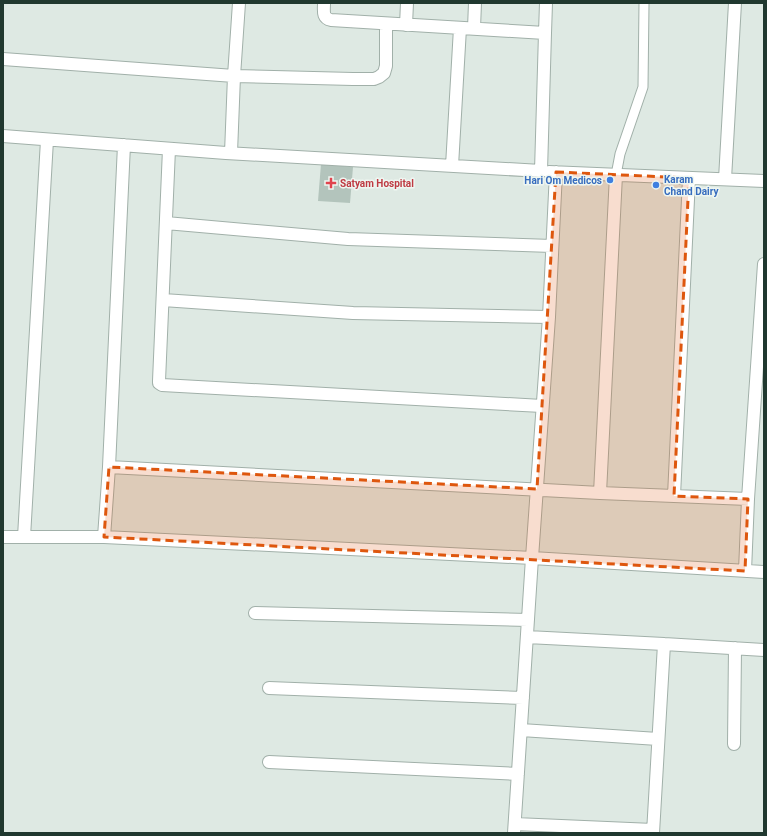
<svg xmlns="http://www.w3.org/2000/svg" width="767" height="836" font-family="Roboto,sans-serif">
<rect width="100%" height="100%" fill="#dee9e3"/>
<path fill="#b3c4bc" d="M 321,164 L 353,167 L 350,203 L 318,201 Z"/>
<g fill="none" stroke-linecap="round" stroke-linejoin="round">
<defs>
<path id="service" d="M 616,175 L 620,154 L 643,87 L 644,4"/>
<path id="minor" d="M 406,25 L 407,3
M 474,28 L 475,3
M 545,33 L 546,3
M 3,59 L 234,76 L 353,79 L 374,79 L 379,77 L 384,73 L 386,66 L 386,24
M 3,136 L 226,153 L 541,171 L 545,33 L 331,20 C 322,18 324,11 324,3
M 47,140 L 24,537 L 104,537 L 532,558 L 514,833
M 169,149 L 159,381 L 159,383 L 162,385 L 542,406
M 231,153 L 234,76 L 239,3
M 452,166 L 460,28
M 549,172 L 764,181
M 556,172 L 549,317 L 532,558 L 764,572
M 725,179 L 735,3
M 166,223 L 348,239 L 552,246
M 163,300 L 353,313 L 549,317
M 109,467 L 124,145
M 600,493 L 748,499
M 674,496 L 689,178
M 3,537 L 24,537
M 104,537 L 109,467 L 600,493 L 616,175
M 745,571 L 748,499 L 764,264
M 255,613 L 528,620
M 527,637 L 664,644 L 764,650
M 269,688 L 523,698
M 521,730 L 658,739
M 734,744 L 735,648
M 269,762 L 518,774
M 515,824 L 653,830
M 653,833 L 664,644"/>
</defs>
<use href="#service" stroke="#a1b0a9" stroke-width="11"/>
<use href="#minor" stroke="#a1b0a9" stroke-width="14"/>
<use href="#service" stroke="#fff" stroke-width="9"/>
<use href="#minor" stroke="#fff" stroke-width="12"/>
</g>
<path fill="#de570e" fill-opacity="0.2" stroke="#de570e" stroke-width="3" stroke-dasharray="8 5" stroke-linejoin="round" d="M 556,172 L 689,178 L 674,496 L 748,499 L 745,571 L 104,537 L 109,467 L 537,489 Z"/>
<g fill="#3f7fe0" stroke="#eef6f1" stroke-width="1.5">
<circle cx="610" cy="180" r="4"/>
<circle cx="656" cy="185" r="4"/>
</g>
<path fill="#e0444e" stroke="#eef6f1" stroke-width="1.5" d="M329 177h4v4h4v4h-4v4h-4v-4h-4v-4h4z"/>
<g text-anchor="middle" stroke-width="3" stroke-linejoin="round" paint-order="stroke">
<g font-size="10" font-weight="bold" fill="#366cbe" stroke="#eef6f1" text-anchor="start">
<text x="664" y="183">Karam<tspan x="664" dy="12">Chand Dairy</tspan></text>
<text x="602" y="184" text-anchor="end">Hari Om Medicos</text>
</g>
<g font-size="10" font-weight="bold" fill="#be3a42" stroke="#eef6f1" text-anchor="start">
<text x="340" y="187">Satyam Hospital</text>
</g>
</g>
<rect width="767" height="836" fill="none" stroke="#20382f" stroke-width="8"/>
</svg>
